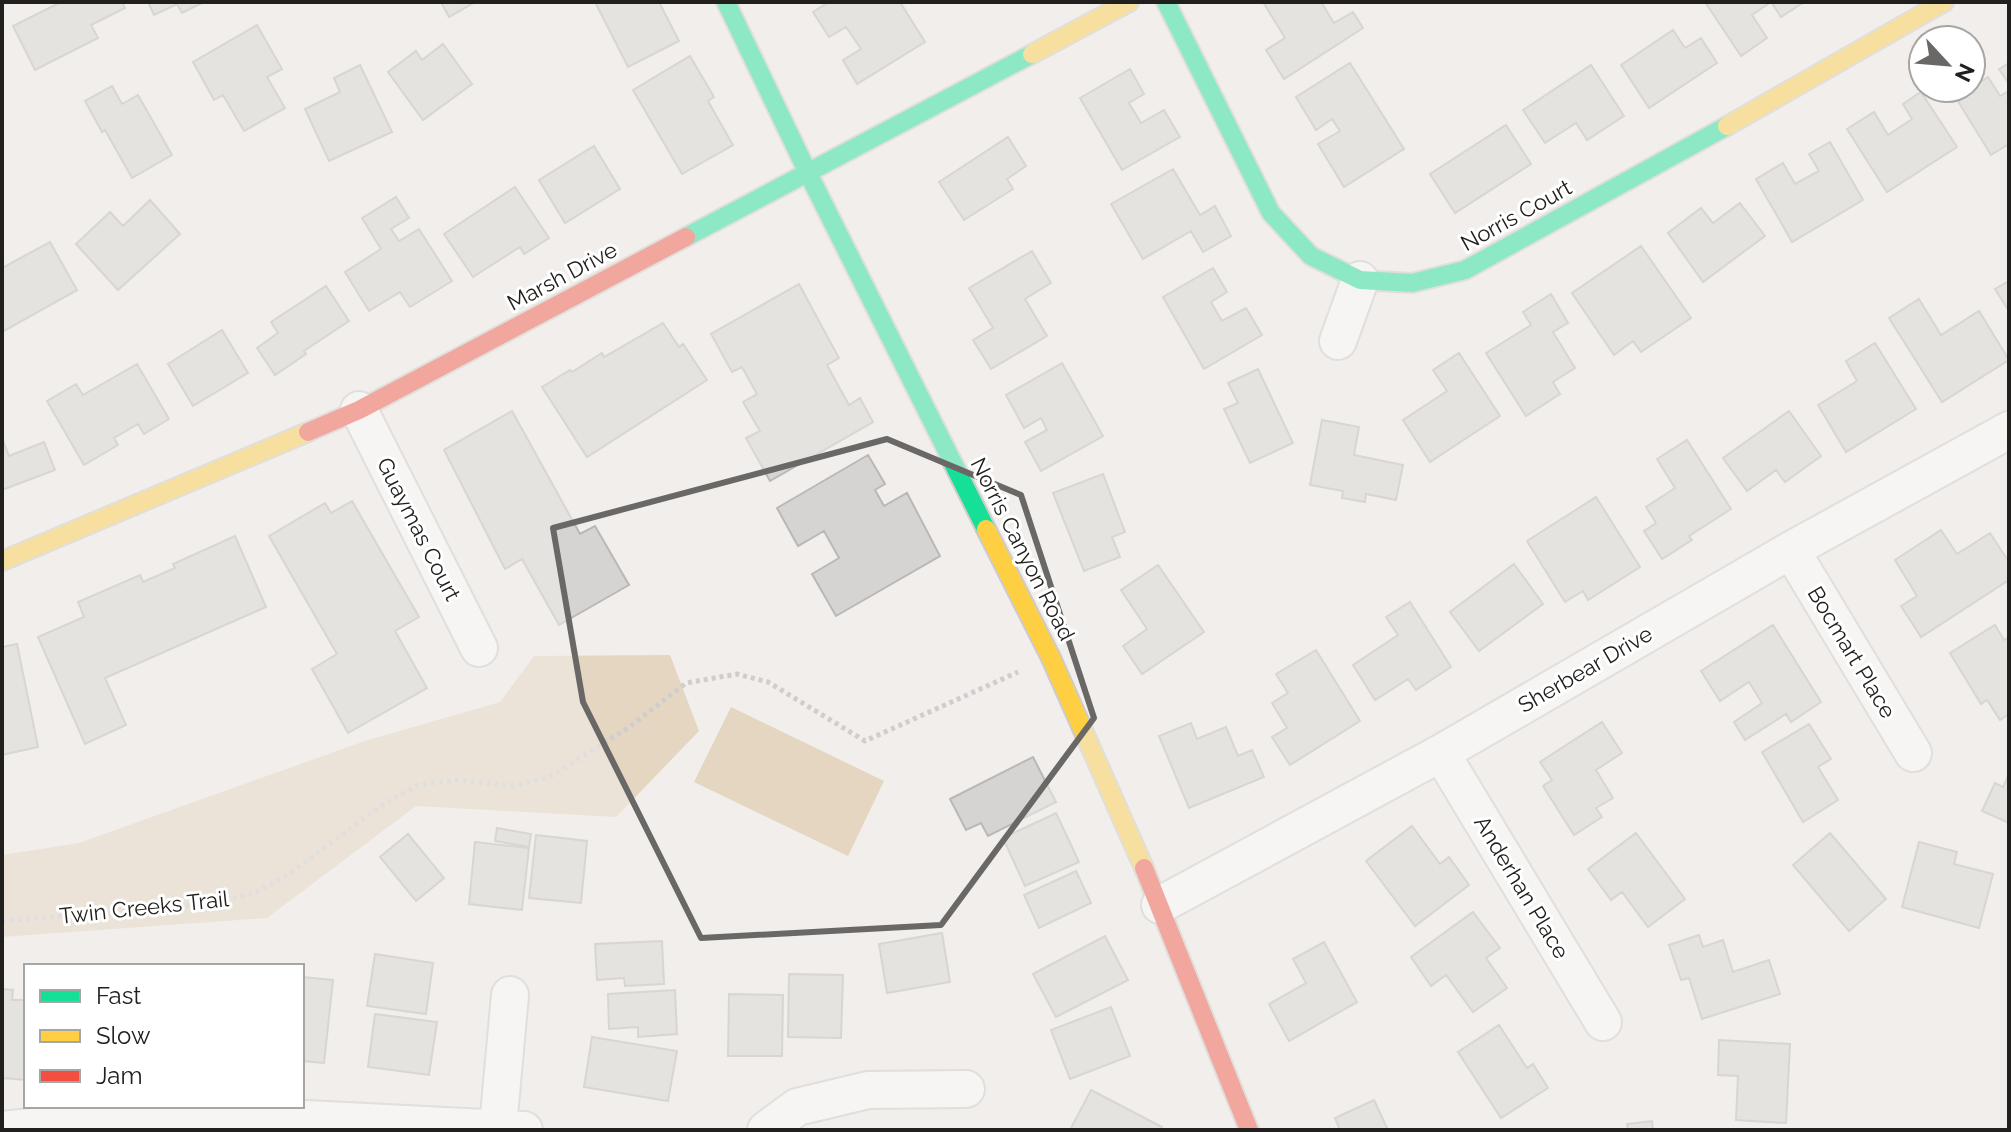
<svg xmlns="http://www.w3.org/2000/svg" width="2011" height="1132" font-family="Raleway,sans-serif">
<rect width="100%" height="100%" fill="#f1eeeb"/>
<path fill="#e4d6c0" d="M 670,655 L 699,731 L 616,817 L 416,806 L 267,918 L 2,937 L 2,855 L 79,843 L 365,741 L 500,702 L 534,656 Z
M 731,707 L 884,781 L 848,856 L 694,782 Z"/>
<path fill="#d6d4d2" stroke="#bab8b6" stroke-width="2" d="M 61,2 L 122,2 L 125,8 L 91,25 L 98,38 L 35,70 L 13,26 Z
M 148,2 L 204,2 L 182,13 L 177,4 L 154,15 Z
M 441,2 L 475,2 L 449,17 Z
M 595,2 L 659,2 L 679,41 L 628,67 Z
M 829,2 L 900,2 L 925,42 L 857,84 L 843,60 L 861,49 L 846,27 L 829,37 L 813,12 Z
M 1263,2 L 1321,2 L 1334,23 L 1353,12 L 1363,28 L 1284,79 L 1266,50 L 1285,38 Z
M 1705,2 L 1804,2 L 1781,17 L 1771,2 L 1752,15 L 1767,38 L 1741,56 Z
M 257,25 L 282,69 L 267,77 L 285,108 L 244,131 L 223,95 L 214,100 L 193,62 Z
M 1673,30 L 1685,48 L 1701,38 L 1717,63 L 1649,108 L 1621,65 Z
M 443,44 L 472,84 L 423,120 L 388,72 L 416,51 L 422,60 Z
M 690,56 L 714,97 L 708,101 L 733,145 L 682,174 L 633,90 Z
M 1350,63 L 1404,149 L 1344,187 L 1318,144 L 1340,131 L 1332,119 L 1316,130 L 1296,97 Z
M 2009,63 L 2009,84 L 1999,69 Z
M 360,65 L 392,132 L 329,161 L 305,109 L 340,92 L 334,78 Z
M 1591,65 L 1624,116 L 1587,140 L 1576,123 L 1545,143 L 1523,110 Z
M 1130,69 L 1144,94 L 1129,103 L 1141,123 L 1164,110 L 1180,137 L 1122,170 L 1080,98 Z
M 1988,77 L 2000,96 L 2009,91 L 2009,144 L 1991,155 L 1956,98 Z
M 112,86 L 122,104 L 138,95 L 172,155 L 132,178 L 105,130 L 102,132 L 85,101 Z
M 1921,92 L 1957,147 L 1887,192 L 1847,129 L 1874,112 L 1888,135 L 1912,119 L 1903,104 Z
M 1506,125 L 1531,164 L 1455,213 L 1430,174 Z
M 1008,137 L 1026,166 L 1007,179 L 1013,189 L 964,220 L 939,182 Z
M 1830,142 L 1863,200 L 1792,242 L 1756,179 L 1783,163 L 1795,184 L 1819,171 L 1809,154 Z
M 594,146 L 620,189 L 565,223 L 539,180 Z
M 1173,169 L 1200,215 L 1215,206 L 1231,236 L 1203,252 L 1191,231 L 1143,259 L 1111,204 Z
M 515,187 L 549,238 L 524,254 L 520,247 L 473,277 L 444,234 Z
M 396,197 L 409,218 L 391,229 L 399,241 L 419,229 L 452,281 L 410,307 L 400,292 L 369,311 L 345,272 L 381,249 L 362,218 Z
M 150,200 L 180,234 L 118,290 L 76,244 L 110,212 L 123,226 Z
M 1740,203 L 1765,236 L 1703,282 L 1668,233 L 1701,208 L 1713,223 Z
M 50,242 L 77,290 L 2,332 L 2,268 Z
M 1641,246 L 1691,318 L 1641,352 L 1633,341 L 1614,355 L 1572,293 Z
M 1032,251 L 1051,283 L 1025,299 L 1047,336 L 991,369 L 973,340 L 993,328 L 969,288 Z
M 1213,268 L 1227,292 L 1211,302 L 1222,321 L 1246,308 L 1262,335 L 1204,369 L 1163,297 Z
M 2009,281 L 2009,311 L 1995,289 Z
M 799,284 L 839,358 L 827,365 L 849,405 L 860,398 L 873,422 L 770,481 L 746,438 L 760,431 L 743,402 L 757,394 L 742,367 L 732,372 L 711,334 Z
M 326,286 L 349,321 L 304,351 L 306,354 L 275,375 L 257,348 L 278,333 L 271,322 Z
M 1551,294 L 1568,323 L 1553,332 L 1575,368 L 1553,382 L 1560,394 L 1526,416 L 1486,353 L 1531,325 L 1523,312 Z
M 1919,299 L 1941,335 L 1979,311 L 2009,360 L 1942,402 L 1889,318 Z
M 663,323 L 679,347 L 683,344 L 707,380 L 587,457 L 542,387 L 570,370 L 572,372 L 602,353 L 604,357 Z
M 222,330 L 248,373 L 193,406 L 168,364 Z
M 1875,343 L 1916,409 L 1846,452 L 1818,405 L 1857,381 L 1846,361 Z
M 1459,353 L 1500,416 L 1430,462 L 1403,420 L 1447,391 L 1433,370 Z
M 1062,363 L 1103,436 L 1041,471 L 1025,442 L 1047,430 L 1041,418 L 1024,428 L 1006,395 Z
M 137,364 L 169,419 L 144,434 L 138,424 L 114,438 L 118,445 L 84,465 L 47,401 L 76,384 L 83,395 Z
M 1258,369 L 1293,443 L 1250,463 L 1224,409 L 1238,403 L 1228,383 Z
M 512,411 L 580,534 L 595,526 L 629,585 L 559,625 L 522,559 L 505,569 L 444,450 Z
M 1789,411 L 1821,456 L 1785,482 L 1776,470 L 1747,491 L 1723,458 Z
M 1322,420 L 1359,427 L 1354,455 L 1403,465 L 1396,500 L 1366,494 L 1365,502 L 1342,498 L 1343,491 L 1310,485 Z
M 2,438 L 9,456 L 44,442 L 55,470 L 2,490 Z
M 1687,440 L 1731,509 L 1689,536 L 1692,540 L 1662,559 L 1644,531 L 1656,523 L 1646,507 L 1675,488 L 1657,459 Z
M 868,455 L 885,484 L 875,490 L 884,506 L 907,493 L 940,556 L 836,616 L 812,574 L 839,558 L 824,531 L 798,546 L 777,508 Z
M 1103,474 L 1125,532 L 1112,537 L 1120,557 L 1084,571 L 1053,493 Z
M 1596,497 L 1640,567 L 1588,600 L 1583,591 L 1565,602 L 1527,541 Z
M 352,501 L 419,617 L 395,631 L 427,688 L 348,733 L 312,669 L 337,654 L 269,536 L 325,503 L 331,513 Z
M 1941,530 L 1957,554 L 1990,533 L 2009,562 L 2009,580 L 1921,637 L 1901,606 L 1917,596 L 1895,560 Z
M 235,536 L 266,607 L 105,678 L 126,725 L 85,744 L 38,637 L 84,617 L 78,602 L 140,575 L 143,582 L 175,568 L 173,564 Z
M 1514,564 L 1543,604 L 1479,651 L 1450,612 Z
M 1158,565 L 1204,632 L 1142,674 L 1123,646 L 1147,629 L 1121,590 Z
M 1410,602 L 1451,667 L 1416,690 L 1408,679 L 1375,700 L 1353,665 L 1398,635 L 1386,617 Z
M 1773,625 L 1821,702 L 1791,722 L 1786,714 L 1745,740 L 1734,722 L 1762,703 L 1749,682 L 1720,701 L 1701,671 Z
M 1995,625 L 2004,640 L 2009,637 L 2009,714 L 2000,720 L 1987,700 L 1981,704 L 1950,653 Z
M 17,644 L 38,747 L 2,755 L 2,647 Z
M 1316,650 L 1360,721 L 1290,765 L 1272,737 L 1287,728 L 1272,703 L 1288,693 L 1276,674 Z
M 1602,722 L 1622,753 L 1596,770 L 1613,798 L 1596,808 L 1602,817 L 1574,835 L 1543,786 L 1552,780 L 1540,762 Z
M 1191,723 L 1197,739 L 1226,727 L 1238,756 L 1252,750 L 1264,777 L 1189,808 L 1159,736 Z
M 1809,724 L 1831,759 L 1818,767 L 1838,800 L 1803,822 L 1762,752 Z
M 1033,757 L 1056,802 L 988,836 L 981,823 L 966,830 L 950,799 Z
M 2009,774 L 2009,823 L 1982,811 L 1995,783 L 2003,787 Z
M 1056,813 L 1079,862 L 1025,886 L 1003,838 Z
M 1412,826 L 1440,864 L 1449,857 L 1469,885 L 1415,926 L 1366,861 Z
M 497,828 L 531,834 L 529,847 L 495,841 Z
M 1636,833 L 1685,899 L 1648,927 L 1622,892 L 1611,900 L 1588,869 Z
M 1830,833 L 1886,899 L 1849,931 L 1793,865 Z
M 408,834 L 444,878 L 416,901 L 380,857 Z
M 536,835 L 587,841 L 581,903 L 529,898 Z
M 475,842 L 529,848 L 522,910 L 469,904 Z
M 1919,842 L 1957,852 L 1954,864 L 1993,874 L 1979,928 L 1902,907 Z
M 1076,871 L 1091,903 L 1039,928 L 1024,895 Z
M 1473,912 L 1500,948 L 1486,958 L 1507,988 L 1473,1012 L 1446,975 L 1431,986 L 1411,957 Z
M 942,933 L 950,982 L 887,993 L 879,944 Z
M 1699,935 L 1703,947 L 1723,940 L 1733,972 L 1769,960 L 1780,994 L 1702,1019 L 1689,978 L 1681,980 L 1669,945 Z
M 1105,936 L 1128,980 L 1056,1017 L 1033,974 Z
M 662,941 L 664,984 L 625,986 L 624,978 L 597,980 L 595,944 Z
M 1324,942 L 1357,1002 L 1289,1041 L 1269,1004 L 1306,983 L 1293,959 Z
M 375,954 L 433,963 L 426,1014 L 367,1006 Z
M 789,974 L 843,975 L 841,1038 L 788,1037 Z
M 302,977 L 333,980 L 324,1063 L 302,1061 Z
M 2,989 L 13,990 L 12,1000 L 26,1000 L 26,1080 L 2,1078 Z
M 675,990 L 677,1034 L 638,1037 L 638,1027 L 609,1029 L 608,994 Z
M 729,994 L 783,995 L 782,1056 L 728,1056 Z
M 1111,1007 L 1130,1056 L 1070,1079 L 1051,1030 Z
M 375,1014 L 437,1022 L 429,1075 L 368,1067 Z
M 1499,1025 L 1527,1068 L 1533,1064 L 1548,1088 L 1501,1118 L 1458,1052 Z
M 592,1037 L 677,1051 L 668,1101 L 584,1087 Z
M 1719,1040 L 1790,1044 L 1786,1123 L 1736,1120 L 1738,1076 L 1718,1075 Z
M 1091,1090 L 1162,1127 L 1161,1130 L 1070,1130 Z
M 1374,1100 L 1388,1130 L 1340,1130 L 1335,1118 Z
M 1652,1121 L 1653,1130 L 1628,1130 L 1627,1124 Z"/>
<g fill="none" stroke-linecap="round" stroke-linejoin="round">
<defs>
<path id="street" d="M 1338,341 L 1360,280
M 359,410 L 479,648
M 1791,550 L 1913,753
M 1441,753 L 1603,1022
M 1160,905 L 1441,753 L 1791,550 L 2009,430
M 498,1127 L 510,995
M 2,1130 L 81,1122 L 267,1117 L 524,1130
M 766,1130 L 797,1107 L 868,1090 L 966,1089"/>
<path id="fast" d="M 726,2 L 808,173 L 986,529
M 1166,2 L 1271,213 L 1311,256 L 1360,280 L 1412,283 L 1465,270 L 1727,126
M 686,237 L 1032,54"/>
<path id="slow" d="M 1032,54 L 1129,2
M 1727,126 L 1944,2
M 986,529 L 1051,658 L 1144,868
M 2,561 L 308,432"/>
<path id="jam" d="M 308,432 L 359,410 L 686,237
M 1144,868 L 1249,1130"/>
</defs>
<use href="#street" stroke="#cdccca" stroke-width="40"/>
<use href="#fast" stroke="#cdccca" stroke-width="22"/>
<use href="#slow" stroke="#cdccca" stroke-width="22"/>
<use href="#jam" stroke="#cdccca" stroke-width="22"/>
<path stroke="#cfcdcd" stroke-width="5" stroke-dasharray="4 4" stroke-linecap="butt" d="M 2,921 L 203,904 L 253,894 L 289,874 L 382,805 L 418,785 L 456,780 L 513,786 L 551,776 L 628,728 L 686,683 L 737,674 L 768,682 L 865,741 L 1018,672"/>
<use href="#street" stroke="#fdfcfc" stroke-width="36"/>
<use href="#fast" stroke="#16e098" stroke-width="18"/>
<use href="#slow" stroke="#ffcf43" stroke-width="18"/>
<use href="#jam" stroke="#f24e42" stroke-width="18"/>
</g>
<path d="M0 0H2011V1132H0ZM 887,439 L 1021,495 L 1094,718 L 941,925 L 701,938 L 583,702 L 553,528 Z" fill="#f1eeeb" fill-opacity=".55" fill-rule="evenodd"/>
<path fill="none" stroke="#6a6866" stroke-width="6" stroke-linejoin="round" d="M 887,439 L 1021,495 L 1094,718 L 941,925 L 701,938 L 583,702 L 553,528 Z"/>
<g text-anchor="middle" stroke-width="6" stroke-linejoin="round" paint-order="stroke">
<g font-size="22" fill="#21201e" stroke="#fff">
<text transform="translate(1516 215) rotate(-29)" y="8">Norris Court</text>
<text transform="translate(562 276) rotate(-28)" y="8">Marsh Drive</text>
<text transform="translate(419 529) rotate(63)" y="8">Guaymas Court</text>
<text transform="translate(1023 549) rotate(63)" y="8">Norris Canyon Road</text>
<text transform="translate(1852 652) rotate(59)" y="8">Bocmart Place</text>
<text transform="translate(1585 669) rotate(-30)" y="8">Sherbear Drive</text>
<text transform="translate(1522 887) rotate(59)" y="8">Anderhan Place</text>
<text transform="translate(144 907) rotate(-6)" y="8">Twin Creeks Trail</text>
</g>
</g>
<rect width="2011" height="1132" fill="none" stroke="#21201e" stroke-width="8"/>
<rect x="24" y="964" width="280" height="144" fill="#ffffff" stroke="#a6a6a5" stroke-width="2"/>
<rect x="40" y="990" width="40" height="12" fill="#16e098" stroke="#a6a6a5" stroke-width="2"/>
<text x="96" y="1004" font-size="24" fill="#21201e">Fast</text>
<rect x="40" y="1030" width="40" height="12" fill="#ffcf43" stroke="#a6a6a5" stroke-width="2"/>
<text x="96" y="1044" font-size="24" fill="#21201e">Slow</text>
<rect x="40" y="1070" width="40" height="12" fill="#f24e42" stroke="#a6a6a5" stroke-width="2"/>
<text x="96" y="1084" font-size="24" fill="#21201e">Jam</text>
<g transform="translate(1947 64) rotate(116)"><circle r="38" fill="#ffffff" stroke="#a6a6a5" stroke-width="2"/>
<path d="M0-6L14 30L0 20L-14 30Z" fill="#6a6866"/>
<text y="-12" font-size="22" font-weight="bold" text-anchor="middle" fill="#21201e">N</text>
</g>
</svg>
